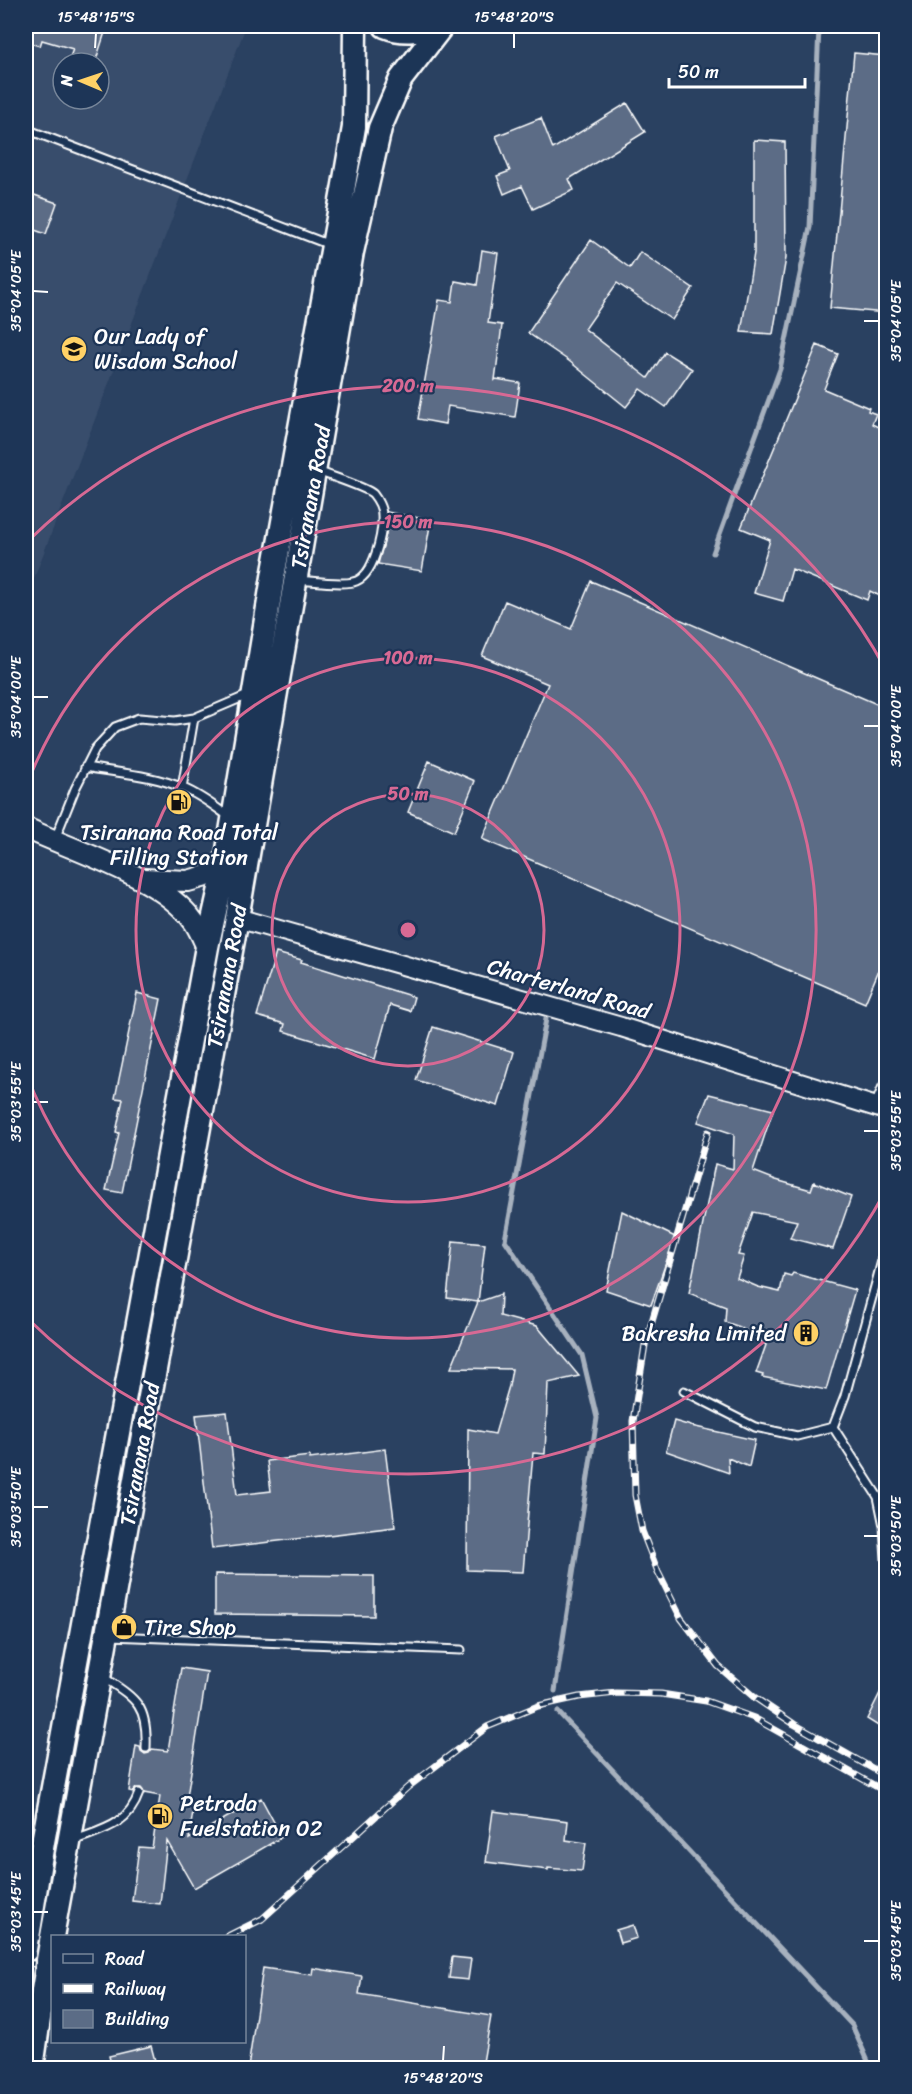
<svg xmlns="http://www.w3.org/2000/svg" width="912" height="2094" font-family="Sriracha,sans-serif">
<rect width="100%" height="100%" fill="#2a4161"/>
<filter id="ink" filterUnits="userSpaceOnUse"><feTurbulence type="fractalNoise" baseFrequency=".0167" numOctaves="2"/><feDisplacementMap in="SourceGraphic" scale="12" xChannelSelector="R" yChannelSelector="G"/><feConvolveMatrix kernelMatrix="1 2 1 2 8 2 1 2 1" color-interpolation-filters="sRGB"/></filter>
<g filter="url(#ink)">
<path fill="#394e6c" fill-rule="evenodd" d="M 26,26 L 246,26 L 26,599 ZM 63,63 L 99,63 L 99,99 L 63,99 Z"/>
<g fill="none" stroke-linecap="round" stroke-linejoin="round">
<path stroke="#a7b1be" stroke-width="5" d="M 713,553 L 780,369 L 810,227 L 819,28
M 546,1019 L 505,1240 L 582,1355 L 597,1418 L 555,1691
M 558,1712 L 852,2025 L 871,2068"/>
</g>
<path fill="#5b6c86" stroke="#fff" stroke-width="1.5" d="M 26,26 L 107,26 L 95,63 L 87,63 L 70,57 L 73,49 L 42,40 L 40,46 L 26,42 Z
M 854,53 L 886,56 L 886,313 L 830,308 Z
M 627,103 L 645,132 L 569,179 L 574,190 L 533,209 L 522,186 L 504,194 L 497,176 L 510,171 L 496,136 L 541,118 L 553,149 Z
M 754,140 L 785,142 L 786,258 L 773,334 L 741,332 L 754,253 Z
M 26,192 L 57,203 L 46,234 L 26,227 Z
M 591,240 L 630,268 L 640,252 L 693,288 L 672,320 L 617,283 L 585,329 L 648,378 L 665,352 L 692,369 L 666,407 L 640,389 L 626,407 L 569,361 L 528,333 Z
M 482,250 L 498,253 L 488,323 L 502,325 L 495,380 L 496,379 L 520,383 L 515,417 L 448,406 L 445,424 L 418,419 L 439,300 L 452,302 L 455,281 L 477,285 Z
M 817,345 L 838,354 L 824,389 L 869,408 L 868,411 L 876,414 L 872,424 L 886,431 L 886,599 L 870,591 L 867,600 L 792,569 L 783,601 L 754,593 L 770,540 L 741,528 Z
M 387,512 L 431,520 L 422,571 L 378,564 L 386,534 Z
M 591,581 L 886,708 L 886,953 L 865,1003 L 482,839 L 548,684 L 482,656 L 505,601 L 571,629 Z
M 429,761 L 475,781 L 454,832 L 408,812 Z
M 276,953 L 302,960 L 301,962 L 414,997 L 410,1011 L 390,1005 L 375,1059 L 283,1031 L 285,1024 L 257,1016 Z
M 137,993 L 161,999 L 122,1193 L 106,1190 L 119,1133 L 116,1132 L 123,1099 L 115,1098 Z
M 433,1027 L 514,1052 L 498,1106 L 416,1080 Z
M 709,1094 L 773,1110 L 753,1171 L 776,1180 L 811,1190 L 814,1182 L 851,1197 L 833,1249 L 790,1238 L 797,1221 L 753,1212 L 738,1255 L 744,1256 L 737,1278 L 758,1287 L 780,1292 L 784,1274 L 791,1276 L 793,1273 L 855,1290 L 826,1390 L 762,1377 L 763,1375 L 756,1373 L 766,1345 L 740,1327 L 725,1322 L 726,1307 L 689,1293 L 715,1164 L 733,1169 L 734,1134 L 698,1122 Z
M 622,1211 L 675,1237 L 651,1305 L 606,1290 Z
M 453,1241 L 485,1244 L 478,1302 L 447,1298 Z
M 501,1294 L 500,1316 L 537,1326 L 579,1376 L 548,1383 L 545,1454 L 533,1453 L 523,1572 L 467,1570 L 468,1429 L 495,1434 L 509,1386 L 512,1369 L 451,1368 L 478,1302 Z
M 227,1412 L 237,1495 L 271,1491 L 267,1461 L 310,1456 L 310,1459 L 385,1449 L 395,1527 L 212,1549 L 196,1415 Z
M 674,1421 L 691,1426 L 755,1440 L 749,1467 L 728,1458 L 729,1473 L 666,1451 Z
M 215,1574 L 374,1576 L 374,1616 L 215,1614 Z
M 181,1668 L 207,1672 L 186,1803 L 194,1804 L 189,1839 L 261,1798 L 282,1837 L 194,1888 L 167,1841 L 160,1904 L 132,1901 L 139,1847 L 152,1848 L 160,1796 L 144,1793 L 141,1788 L 136,1788 L 133,1792 L 129,1791 L 136,1746 L 140,1747 L 141,1751 L 145,1754 L 149,1753 L 152,1749 L 168,1751 Z
M 886,1681 L 886,1731 L 867,1719 Z
M 493,1811 L 568,1821 L 566,1840 L 586,1843 L 582,1871 L 548,1868 L 548,1870 L 486,1862 Z
M 633,1925 L 637,1938 L 620,1943 L 616,1930 Z
M 452,1957 L 471,1959 L 468,1980 L 449,1978 Z
M 263,1968 L 312,1975 L 313,1968 L 362,1976 L 359,1994 L 491,2016 L 482,2068 L 248,2068 Z
M 151,2046 L 157,2068 L 112,2068 L 109,2056 Z"/>
<g fill="none" stroke-linecap="round" stroke-linejoin="round">
<defs>
<path id="service" d="M 26,129 L 330,245
M 298,580 C 312,581 340,585 353,582 C 374,578 383,533 382,515 C 382,508 377,499 373,494 C 366,487 329,476 318,471
M 85,767 C 118,773 153,775 183,788 C 200,795 214,806 228,816
M 182,788 L 194,718
M 55,839 L 75,789 L 95,749 L 115,727 L 139,718 L 175,721 L 194,718 L 248,695
M 684,1391 L 755,1427 L 797,1436 L 833,1427 L 845,1396 L 886,1246
M 833,1427 L 878,1497 L 884,1526 L 886,1560
M 110,1636 L 461,1650
M 103,1677 C 136,1699 148,1705 146,1748
M 75,1840 C 104,1829 128,1825 139,1793"/>
<path id="minor" d="M 878,1107 L 886,1088"/>
<path id="tertiary" d="M 237,918 L 621,1027 L 886,1110"/>
<path id="secondary" d="M 26,828 C 76,852 161,876 194,922 C 199,929 203,939 207,947
M 144,879 L 188,881 L 206,876 L 226,862"/>
<path id="trunk" d="M 385,26 C 402,33 417,31 434,26
M 51,1942 L 237,918 L 352,252 L 380,128 L 401,79 L 442,26
M 26,1950 L 43,1842 L 207,947 L 226,862 L 273,577 L 344,185 L 354,127 L 355,26
M 32,2068 L 43,1990"/>
</defs>
<use href="#service" stroke="#fff" stroke-width="11"/>
<use href="#minor" stroke="#fff" stroke-width="18"/>
<use href="#tertiary" stroke="#fff" stroke-width="22"/>
<use href="#secondary" stroke="#fff" stroke-width="24"/>
<use href="#trunk" stroke="#fff" stroke-width="27"/>
<use href="#service" stroke="#1d3557" stroke-width="7"/>
<use href="#minor" stroke="#1d3557" stroke-width="14"/>
<use href="#tertiary" stroke="#1d3557" stroke-width="18"/>
<use href="#secondary" stroke="#1d3557" stroke-width="20"/>
<use href="#trunk" stroke="#1d3557" stroke-width="22"/>
<defs>
<path id="rail" d="M 708,1132 L 645,1345 L 633,1421 L 635,1495 L 642,1531 L 658,1572 L 681,1618 L 718,1666 L 754,1697 L 794,1724 L 886,1776
M 228,1936 L 262,1919 L 408,1787 L 487,1727 L 538,1706 L 579,1697 L 616,1693 L 661,1694 L 706,1701 L 754,1718 L 886,1792
M 26,1963 L 52,1966"/>
</defs>
<use href="#rail" stroke="#fff" stroke-width="7"/>
<use href="#rail" stroke="#1d3557" stroke-width="4.5" stroke-dasharray="14" stroke-linecap="butt"/>
<defs>
<path id="trunk-bridge" d="M 43,1990 L 51,1942"/>
</defs>
<use href="#trunk-bridge" stroke="#fff" stroke-width="27" stroke-linecap="butt"/>
<use href="#trunk-bridge" stroke="#1d3557" stroke-width="22"/>
</g>
</g>
<path fill="none" stroke="#fff" stroke-width="2" d="M 95,48 L 96,33M 514,48 L 514,33M 33,291 L 48,292M 864,321 L 879,321M 33,697 L 48,697M 864,726 L 879,726M 33,1102 L 48,1102M 864,1131 L 879,1131M 33,1507 L 48,1507M 864,1536 L 879,1536M 33,1912 L 48,1912M 864,1941 L 879,1941M 443,2061 L 444,2046"/>
<g fill="none" stroke="#d76994" stroke-width="3">
<circle cx="408" cy="930" r="136"/>
<circle cx="408" cy="930" r="272"/>
<path d="M26 787A408 408 0 1 1 26 1073"/>
<path d="M886 1190A544 544 0 0 1 27 1318M27 542A544 544 0 0 1 886 670"/>
</g>
<defs>
<symbol id="school-disc" viewBox="-11 -11 22 22"><circle r="9.5" fill="#ffd166" stroke="#1d3557"/><path d="M0-5L7-2L0 1L-7-2ZM-4 1L0 2.5L4 1V4Q0 6-4 4Z" fill="#111"/></symbol>
<symbol id="fuel-disc" viewBox="-11 -11 22 22"><circle r="9.5" fill="#ffd166" stroke="#1d3557"/><path d="M-5.5-6h7V0h2V4h1.3V-2.5L3-4.5l.8-.8L6-3V5H2.5V1h-1V6h-7ZM-4.2-4.7v3.2H.2V-4.7Z" fill="#111"/></symbol>
<symbol id="building-disc" viewBox="-11 -11 22 22"><circle r="9.5" fill="#ffd166" stroke="#1d3557"/><path d="M-4-6H4V6H1V3H-1V6H-4ZM-2.5-4.3h1.7v1.8h-1.7ZM.8-4.3h1.7v1.8H.8ZM-2.5-1h1.7V.8h-1.7ZM.8-1h1.7V.8H.8Z" fill="#111"/></symbol>
<symbol id="shop-disc" viewBox="-11 -11 22 22"><circle r="9.5" fill="#ffd166" stroke="#1d3557"/><path d="M-5-2.5h2.3a2.7 3.5 0 0 1 5.4 0H5L5.5 6h-11ZM-1.5-2.5h3a1.5 2.3 0 0 0-3 0Z" fill="#111"/></symbol>
</defs>
<g fill-rule="evenodd">
<use href="#school-disc" x="59" y="334" width="30" height="30"/>
<use href="#fuel-disc" x="164" y="787" width="30" height="30"/>
<use href="#building-disc" x="791" y="1318" width="30" height="30"/>
<use href="#shop-disc" x="109" y="1612" width="30" height="30"/>
<use href="#fuel-disc" x="145" y="1801" width="30" height="30"/>
</g>
<g text-anchor="middle" stroke-width="4.5" stroke-linejoin="round" paint-order="stroke">
<g font-size="22" fill="#fff" stroke="#1d3557" text-anchor="start">
<text x="94" y="344">Our Lady of<tspan x="94" dy="25">Wisdom School</tspan></text>
<text x="179" y="840" text-anchor="middle">Tsiranana Road Total<tspan x="179" dy="25">Filling Station</tspan></text>
<text x="786" y="1341" text-anchor="end">Bakresha Limited</text>
<text x="144" y="1635">Tire Shop</text>
<text x="180" y="1811">Petroda<tspan x="180" dy="25">Fuelstation 02</tspan></text>
</g>
<g font-size="22" fill="#fff" stroke="#1d3557">
<text transform="translate(310 497) rotate(-80)" y="8">Tsiranana Road</text>
<text transform="translate(226 976) rotate(-80)" y="8">Tsiranana Road</text>
<text transform="translate(569 988) rotate(16)" y="8">Charterland Road</text>
<text transform="translate(139 1454) rotate(-80)" y="8">Tsiranana Road</text>
</g>
</g>
<circle cx="408" cy="930" r="9" fill="#d76994" stroke="#1d3557" stroke-width="3"/>
<g font-size="18" text-anchor="middle" font-weight="bold" fill="#d76994" stroke="#1d3557" stroke-width="4.5" stroke-linejoin="round" paint-order="stroke">
<text x="408" y="392">200 m</text>
<text x="408" y="528">150 m</text>
<text x="408" y="664">100 m</text>
<text x="408" y="800">50 m</text>
</g>
<rect width="912" height="2094" fill="none" stroke="#1d3557" stroke-width="66"/>
<rect x="51" y="1935" width="195" height="108" fill="#1d3557" stroke="#77869a" stroke-width="1.5"/>
<rect x="63" y="1954" width="30" height="9" fill="#1d3557" stroke="#77869a" stroke-width="1.5"/>
<text x="105" y="1965" font-size="18" fill="#ffffff">Road</text>
<rect x="63" y="1984" width="30" height="9" fill="#ffffff" stroke="#77869a" stroke-width="1.5"/>
<text x="105" y="1995" font-size="18" fill="#ffffff">Railway</text>
<rect x="63" y="2010" width="30" height="18" fill="#5b6c86" stroke="#77869a" stroke-width="1.5"/>
<text x="105" y="2025" font-size="18" fill="#ffffff">Building</text>
<g transform="translate(81 81) rotate(272)"><circle r="28" fill="#1d3557" stroke="#77869a" stroke-width="1.5"/>
<path d="M0-4.5L10 22L0 15L-10 22Z" fill="#ffd166"/>
<text y="-9" font-size="16" font-weight="bold" text-anchor="middle" fill="#ffffff">N</text>
</g>
<path d="M669 78v9h136v-9" fill="none" stroke="#ffffff" stroke-width="3"/>
<text x="678" y="78" font-size="18" fill="#ffffff" stroke="#1d3557" stroke-width="4.5" paint-order="stroke">50 m</text>
<rect x="33" y="33" width="846" height="2028" fill="none" stroke="#fff" stroke-width="2"/>
<g font-size="15" text-anchor="middle" fill="#fff">
<text x="96" y="22">15°48'15"S</text>
<text x="514" y="22">15°48'20"S</text>
<text transform="translate(16 291) rotate(-90)" y="5">35°04'05"E</text>
<text transform="translate(896 321) rotate(-90)" y="5">35°04'05"E</text>
<text transform="translate(16 697) rotate(-90)" y="5">35°04'00"E</text>
<text transform="translate(896 726) rotate(-90)" y="5">35°04'00"E</text>
<text transform="translate(16 1102) rotate(-90)" y="5">35°03'55"E</text>
<text transform="translate(896 1131) rotate(-90)" y="5">35°03'55"E</text>
<text transform="translate(16 1507) rotate(-90)" y="5">35°03'50"E</text>
<text transform="translate(896 1536) rotate(-90)" y="5">35°03'50"E</text>
<text transform="translate(16 1912) rotate(-90)" y="5">35°03'45"E</text>
<text transform="translate(896 1941) rotate(-90)" y="5">35°03'45"E</text>
<text x="443" y="2083">15°48'20"S</text>
</g>
</svg>
